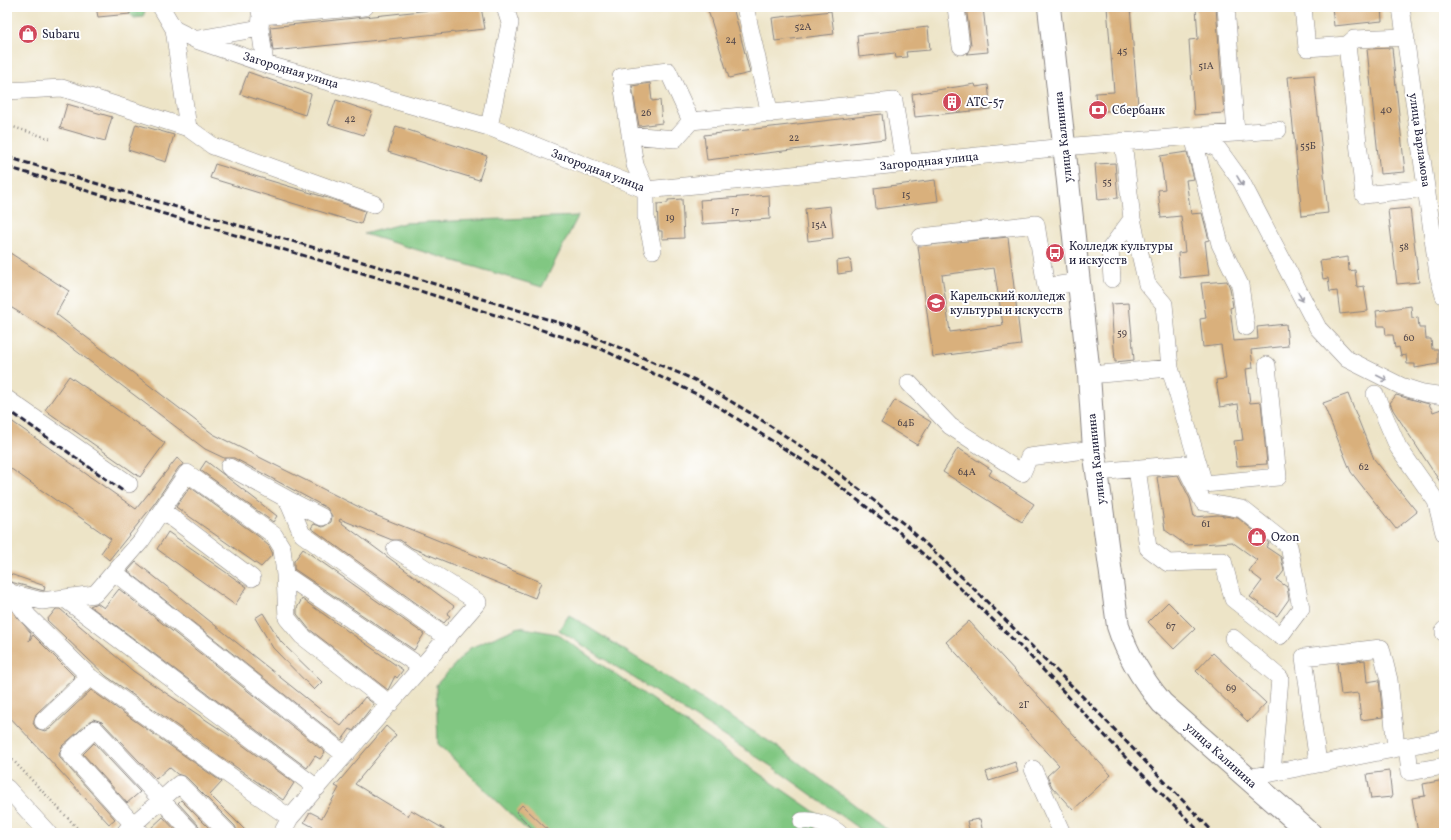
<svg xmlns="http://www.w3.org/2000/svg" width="1451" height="840" font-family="Vollkorn,serif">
<defs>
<pattern id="grass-tufts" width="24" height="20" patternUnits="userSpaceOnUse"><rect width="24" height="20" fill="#81c782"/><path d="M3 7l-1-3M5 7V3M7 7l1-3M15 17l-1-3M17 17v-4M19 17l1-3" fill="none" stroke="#69a16c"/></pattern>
</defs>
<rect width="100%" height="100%" fill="#fff"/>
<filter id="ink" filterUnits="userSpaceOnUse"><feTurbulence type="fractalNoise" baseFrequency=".025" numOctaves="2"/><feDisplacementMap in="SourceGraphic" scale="8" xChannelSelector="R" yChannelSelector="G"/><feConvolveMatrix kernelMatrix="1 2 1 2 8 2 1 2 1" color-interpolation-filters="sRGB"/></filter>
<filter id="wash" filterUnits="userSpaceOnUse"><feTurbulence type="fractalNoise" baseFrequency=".012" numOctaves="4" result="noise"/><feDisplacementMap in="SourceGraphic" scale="16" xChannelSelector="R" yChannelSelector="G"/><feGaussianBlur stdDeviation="0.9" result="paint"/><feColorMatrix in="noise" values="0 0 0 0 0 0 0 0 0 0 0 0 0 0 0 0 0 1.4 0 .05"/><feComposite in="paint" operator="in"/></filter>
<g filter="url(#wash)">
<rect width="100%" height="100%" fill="#ede4c7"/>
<path fill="url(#grass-tufts)" stroke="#52745e" d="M 127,7 L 146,7 L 143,17 L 134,18 L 130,14 Z"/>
<path fill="#81c782" stroke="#52745e" d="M 578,216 L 542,287 L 364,234 L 404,223 Z
M 569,615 L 778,747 L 892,833 L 865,833 L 774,768 L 559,630 Z
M 519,627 L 557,634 L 819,815 L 813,833 L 530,833 L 438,744 L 436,685 L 470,648 Z"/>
<g id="blocks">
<path fill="#d9b07b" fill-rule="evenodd" d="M 96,7 L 129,7 L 130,14 L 98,17 Z
M 459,7 L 481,7 L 485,29 L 273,51 L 270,27 Z
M 707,7 L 733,7 L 750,73 L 729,78 Z
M 966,7 L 983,7 L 988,52 L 967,54 L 971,45 Z
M 1107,7 L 1130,7 L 1138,105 L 1114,107 L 1115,110 L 1097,112 L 1095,93 L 1114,92 Z
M 1196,7 L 1216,7 L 1224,113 L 1194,115 L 1189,40 L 1198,39 Z
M 1332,7 L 1381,7 L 1382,21 L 1334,26 Z
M 831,11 L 834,34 L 775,41 L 772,18 Z
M 928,27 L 930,50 L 906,52 L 907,57 L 896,58 L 895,53 L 859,57 L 857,35 Z
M 1392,48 L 1405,172 L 1380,174 L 1367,49 Z
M 248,72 L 311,94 L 305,115 L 240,94 Z
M 1314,75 L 1328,213 L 1302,216 L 1288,77 Z
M 650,83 L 652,101 L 660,100 L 662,123 L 639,126 L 632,86 Z
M 975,84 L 976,87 L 988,85 L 991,109 L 915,117 L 912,94 Z
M 336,100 L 372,112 L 364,135 L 328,124 Z
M 67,104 L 112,117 L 105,141 L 60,128 Z
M 882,114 L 885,139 L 707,160 L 704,135 Z
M 136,124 L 174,135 L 166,162 L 128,150 Z
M 396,126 L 487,156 L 479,180 L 388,152 Z
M 1187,152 L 1194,179 L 1186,180 L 1191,214 L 1202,213 L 1209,240 L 1205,241 L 1209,275 L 1180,278 L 1178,253 L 1185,252 L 1181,216 L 1161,218 L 1158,190 L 1165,189 L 1160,156 Z
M 1115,163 L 1118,198 L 1098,200 L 1095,164 Z
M 215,164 L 331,199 L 365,211 L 361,224 L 210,178 Z
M 935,180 L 938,201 L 876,209 L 874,188 Z
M 769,195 L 770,219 L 702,224 L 700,200 Z
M 682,199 L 684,238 L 662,239 L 662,231 L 659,231 L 658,226 L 657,204 L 668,203 L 668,200 Z
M 830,206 L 833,238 L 808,241 L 805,209 Z
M 1410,208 L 1419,282 L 1397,284 L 1388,210 Z
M 1008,237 L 1021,345 L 933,357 L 918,246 ZM 994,268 L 1003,325 L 950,332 L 942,275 Z
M 7,251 L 69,291 L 56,314 L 213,434 L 375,515 L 541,582 L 535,598 L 412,548 L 400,540 L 392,540 L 340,519 L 339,521 L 454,606 L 447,614 L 450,616 L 444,623 L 311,528 L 314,524 L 323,527 L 331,522 L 332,516 L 327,508 L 234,458 L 224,458 L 205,449 L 50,331 L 7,305 Z
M 1348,257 L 1349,271 L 1355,270 L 1357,287 L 1364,286 L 1368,311 L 1340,314 L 1337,291 L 1330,292 L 1328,278 L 1323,279 L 1320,261 Z
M 850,259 L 852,272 L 838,274 L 837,261 Z
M 1227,281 L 1230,288 L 1233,307 L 1230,308 L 1234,341 L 1258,339 L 1257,327 L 1286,324 L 1288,346 L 1251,350 L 1253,368 L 1246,369 L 1250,403 L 1261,402 L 1267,464 L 1237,466 L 1234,441 L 1243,440 L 1238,404 L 1220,407 L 1216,380 L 1226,379 L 1221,345 L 1203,347 L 1200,319 L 1206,318 L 1201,283 Z
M 1129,303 L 1134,360 L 1115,362 L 1111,304 Z
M 1411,306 L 1412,318 L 1418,317 L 1419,328 L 1425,328 L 1426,339 L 1431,339 L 1432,349 L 1438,349 L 1438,364 L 1415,368 L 1415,364 L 1407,364 L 1406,355 L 1401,356 L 1399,347 L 1395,348 L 1393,335 L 1386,335 L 1385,326 L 1378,326 L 1376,311 Z
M 69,376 L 165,443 L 140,477 L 45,410 Z
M 1348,394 L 1374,459 L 1417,512 L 1396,529 L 1351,472 L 1323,403 Z
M 1396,395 L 1429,404 L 1433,412 L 1444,408 L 1444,488 L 1393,410 L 1390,403 Z
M 895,400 L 931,422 L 917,445 L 881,423 Z
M 7,418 L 136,509 L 177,458 L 184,464 L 179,467 L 154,504 L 109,560 L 101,553 L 111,539 L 7,466 Z
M 958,448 L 992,470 L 989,475 L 1034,504 L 1022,522 L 943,472 Z
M 206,461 L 277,516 L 273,522 L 200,470 Z
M 1178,475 L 1190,499 L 1194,517 L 1218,515 L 1238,518 L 1269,543 L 1266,547 L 1281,557 L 1284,571 L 1277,580 L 1287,587 L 1289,599 L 1277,616 L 1250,597 L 1262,581 L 1249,571 L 1257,560 L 1232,542 L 1186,545 L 1165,530 L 1157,477 Z
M 190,487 L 262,539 L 262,540 L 269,546 L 273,554 L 261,567 L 176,507 Z
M 168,532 L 247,587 L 235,605 L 157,549 Z
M 303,549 L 424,634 L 414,650 L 294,569 L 294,561 Z
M 136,562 L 341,726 L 365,697 L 374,704 L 353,731 L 350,729 L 342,740 L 128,571 Z
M 7,573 L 45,586 L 44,591 L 7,581 Z
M 119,589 L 325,752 L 320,759 L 315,756 L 307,768 L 90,606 L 97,603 L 104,608 Z
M 302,599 L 403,670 L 397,678 L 395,676 L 388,690 L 309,629 L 297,614 L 297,608 Z
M 1168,602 L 1195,629 L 1174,649 L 1148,622 Z
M 7,605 L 31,633 L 29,641 L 33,635 L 75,677 L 36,714 L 33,723 L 36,728 L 45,731 L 50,729 L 91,690 L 222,782 L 210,795 L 248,833 L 238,833 L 235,826 L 186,777 L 177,774 L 169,767 L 156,779 L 102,722 L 93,719 L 62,746 L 59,755 L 62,760 L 115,819 L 109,824 L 7,714 Z
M 56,609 L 60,609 L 133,671 L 233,738 L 294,783 L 283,800 L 106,676 L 47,620 Z
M 263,613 L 281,642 L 322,682 L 314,690 L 273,648 L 255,618 Z
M 969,621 L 1111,775 L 1073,810 L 1052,787 L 1047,776 L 1059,765 L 946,642 Z
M 1213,653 L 1266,703 L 1248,722 L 1196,671 Z
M 1365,660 L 1367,682 L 1379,680 L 1383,717 L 1361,720 L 1358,693 L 1341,695 L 1337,663 Z
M 386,726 L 396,735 L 355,784 L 408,816 L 411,810 L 451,833 L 324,833 L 304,822 L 310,812 L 322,818 L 339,788 L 335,786 Z
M 94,743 L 140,792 L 127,803 L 83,754 Z
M 1015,762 L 1018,772 L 989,781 L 986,772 Z
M 1389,771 L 1392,797 L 1371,799 L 1367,774 Z
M 1444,780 L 1444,833 L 1418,833 L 1412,798 L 1425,796 L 1423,784 Z
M 181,800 L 214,833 L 202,833 L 199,826 L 178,803 Z
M 522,805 L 551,833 L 537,833 L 516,812 Z
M 163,817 L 178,833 L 151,833 L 150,829 Z
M 980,819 L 983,833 L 970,833 L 967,821 Z"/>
</g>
</g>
<g filter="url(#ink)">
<use href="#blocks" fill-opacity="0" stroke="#888381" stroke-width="1"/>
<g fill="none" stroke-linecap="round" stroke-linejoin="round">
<defs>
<path id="minor" d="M 161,7 L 174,29 L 188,128
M 259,7 L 261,16 L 365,7
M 745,7 L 770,114
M 956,7 L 961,46
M 1226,7 L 1236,133
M 1303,7 L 1307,48 L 1347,45 L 1364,195 L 1426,188
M 1401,7 L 1438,274 L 1444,296
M 261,16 L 260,28 L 265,64
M 174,29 L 196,40 L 265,64 L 489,127 L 646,190 L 1064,147 L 1193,136 L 1218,149 L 1241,181 L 1318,328 L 1347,359 L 1401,386 L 1423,393 L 1444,396
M 198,39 L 260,28
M 1347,45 L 1354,39 L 1406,37
M 7,91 L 62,88 L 188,128 L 213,146 L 374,204
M 489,127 L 510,23 L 505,7
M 630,135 L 675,139 L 691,121 L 894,101 L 904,163
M 1123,141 L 1132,219 L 1147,284 L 1164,304 L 1170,368 L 1204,484 L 1278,477 L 1267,365
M 921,237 L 1036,224 L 1046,287 L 1079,282
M 653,250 L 646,217 L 646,190 L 635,165 L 621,77 L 668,71 L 691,121
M 1112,279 L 1110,249 L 1132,219
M 1246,327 L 1240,285 L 1220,244 L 1193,136 L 1278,130
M 1089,375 L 1170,368
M 909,383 L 950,426 L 1022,473 L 1029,457 L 1094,449
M 1375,394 L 1398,447 L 1436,501 L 1444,533
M 7,399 L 129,484
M 229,467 L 287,499 L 302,534 L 447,638
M 1097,472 L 1184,464 L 1203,502 L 1242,509 L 1289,546 L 1301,608 L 1280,636 L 1233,599 L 1223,561 L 1168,563 L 1148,548 L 1137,468
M 287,499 L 322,517
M 162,510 L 252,578
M 114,572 L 345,755
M 285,575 L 287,618 L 302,636 L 390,704
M 9,591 L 28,616 L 90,677 L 43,721
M 7,592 L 42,601 L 95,594 L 141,541 L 187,473 L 274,535 L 282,548 L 285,575 L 421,667
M 65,599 L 317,788
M 1444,630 L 1444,633
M 1233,638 L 1280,678 L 1272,773
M 90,677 L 290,818
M 1407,746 L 1410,772 L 1444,766
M 1318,764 L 1304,657 L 1381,648 L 1389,680 L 1396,748
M 1033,769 L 1062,833
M 1247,778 L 1444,739
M 7,788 L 48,833
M 802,821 C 814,819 830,826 839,833
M 126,831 L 179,784 L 228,833
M 141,833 L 69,753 L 95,729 L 192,833
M 282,833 L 290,818 L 478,602 L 395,549"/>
<path id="major" d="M 1049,7 L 1089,375 L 1094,449 L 1118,626 C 1127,655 1142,679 1162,703 L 1310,833"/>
</defs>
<use href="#minor" stroke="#888381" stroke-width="18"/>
<use href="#major" stroke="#888381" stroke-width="24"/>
<path stroke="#888381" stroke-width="2.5" stroke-dasharray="1 3" stroke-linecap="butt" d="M 7,125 L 51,139
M 7,754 L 82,833
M 7,831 L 8,833"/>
<use href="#minor" stroke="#fff" stroke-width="17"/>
<use href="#major" stroke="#fff" stroke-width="22"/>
<path stroke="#22223b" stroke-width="3" stroke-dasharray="6 3" stroke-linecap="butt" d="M 7,157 L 393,271 L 569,326 L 695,380 L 757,417 L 823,461 L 904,524 L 965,580 L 1090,704 L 1214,833
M 7,167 L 389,281 L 601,349 L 703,397 L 821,472 L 898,531 L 958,586 L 1031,657 L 1127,759 L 1201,833
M 7,409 L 123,491"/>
</g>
<defs><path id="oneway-shaft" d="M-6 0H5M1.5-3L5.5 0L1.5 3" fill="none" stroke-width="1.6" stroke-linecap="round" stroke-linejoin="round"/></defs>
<g stroke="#9c9ca7">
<use href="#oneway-shaft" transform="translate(1240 181) rotate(59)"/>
<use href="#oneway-shaft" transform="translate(1300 296) rotate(62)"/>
<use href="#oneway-shaft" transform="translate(1382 378) rotate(27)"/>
</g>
</g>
<defs>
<symbol id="shop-disc" viewBox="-11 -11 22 22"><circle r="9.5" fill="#d1495b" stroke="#fff"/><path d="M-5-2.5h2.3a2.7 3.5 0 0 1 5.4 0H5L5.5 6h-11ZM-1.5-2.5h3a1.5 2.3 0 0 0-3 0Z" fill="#fff"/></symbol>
<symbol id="building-disc" viewBox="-11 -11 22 22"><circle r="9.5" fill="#d1495b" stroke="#fff"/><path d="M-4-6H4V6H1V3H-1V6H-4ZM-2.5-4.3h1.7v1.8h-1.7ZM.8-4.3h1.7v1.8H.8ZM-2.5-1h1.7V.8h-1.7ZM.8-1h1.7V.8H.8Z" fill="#fff"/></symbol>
<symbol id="bank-disc" viewBox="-11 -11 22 22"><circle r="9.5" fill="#d1495b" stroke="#fff"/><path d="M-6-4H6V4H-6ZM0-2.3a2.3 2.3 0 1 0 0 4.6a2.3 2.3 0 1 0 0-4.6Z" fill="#fff"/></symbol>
<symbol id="bus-disc" viewBox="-11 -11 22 22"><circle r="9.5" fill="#d1495b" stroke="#fff"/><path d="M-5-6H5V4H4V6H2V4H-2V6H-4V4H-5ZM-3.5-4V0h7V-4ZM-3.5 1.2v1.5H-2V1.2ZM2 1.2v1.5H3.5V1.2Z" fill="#fff"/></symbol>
<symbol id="university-disc" viewBox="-11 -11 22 22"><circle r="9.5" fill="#d1495b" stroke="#fff"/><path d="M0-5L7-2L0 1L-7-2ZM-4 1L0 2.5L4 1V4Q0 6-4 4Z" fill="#fff"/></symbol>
</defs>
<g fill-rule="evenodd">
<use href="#shop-disc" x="17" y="23" width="22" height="22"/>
<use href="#building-disc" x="941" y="91" width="22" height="22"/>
<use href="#bank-disc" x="1087" y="99" width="22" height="22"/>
<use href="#bus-disc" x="1044" y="242" width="22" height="22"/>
<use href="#university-disc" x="925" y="292" width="22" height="22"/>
<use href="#shop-disc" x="1246" y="526" width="22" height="22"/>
</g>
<g text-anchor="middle" stroke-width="4" stroke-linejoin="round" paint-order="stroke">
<g font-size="10" fill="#50464b">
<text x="803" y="30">52А</text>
<text x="731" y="43">24</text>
<text x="1122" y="54">45</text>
<text x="1206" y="69">51А</text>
<text x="1386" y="113">40</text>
<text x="646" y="116">26</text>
<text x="350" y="122">42</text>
<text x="794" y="141">22</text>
<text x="1308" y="149">55Б</text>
<text x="1107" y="185">55</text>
<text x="906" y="198">15</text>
<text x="735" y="214">17</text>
<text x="670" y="221">19</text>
<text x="819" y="228">15А</text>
<text x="1404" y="250">58</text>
<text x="1122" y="336">59</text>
<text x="1409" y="341">60</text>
<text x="906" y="426">64Б</text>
<text x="1364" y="470">62</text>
<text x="967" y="475">64А</text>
<text x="1206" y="527">61</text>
<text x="1171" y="629">67</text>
<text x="1231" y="691">69</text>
<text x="1024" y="708">2Г</text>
</g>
<g font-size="12" fill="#22223b" stroke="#fff" text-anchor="start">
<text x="42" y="38">Subaru</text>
<text x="966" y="106">АТС-57</text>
<text x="1112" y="114">Сбербанк</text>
<text x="1069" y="250">Колледж культуры<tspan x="1069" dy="14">и искусств</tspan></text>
<text x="950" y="300">Карельский колледж<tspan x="950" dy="14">культуры и искусств</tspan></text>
<text x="1271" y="541">Ozon</text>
</g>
<g font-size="12" fill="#22223b" stroke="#fff">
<text transform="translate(291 70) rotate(17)" y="4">Загородная улица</text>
<text transform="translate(1063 137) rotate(-96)" y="4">улица Калинина</text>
<text transform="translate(1420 140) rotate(82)" y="4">улица Варламова</text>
<text transform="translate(929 161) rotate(-6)" y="4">Загородная улица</text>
<text transform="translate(598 170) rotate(21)" y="4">Загородная улица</text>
<text transform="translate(1096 459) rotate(-96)" y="4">улица Калинина</text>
<text transform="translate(1221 755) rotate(42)" y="4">улица Калинина</text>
</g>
</g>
<rect width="1451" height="840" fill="none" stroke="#fff" stroke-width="24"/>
</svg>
